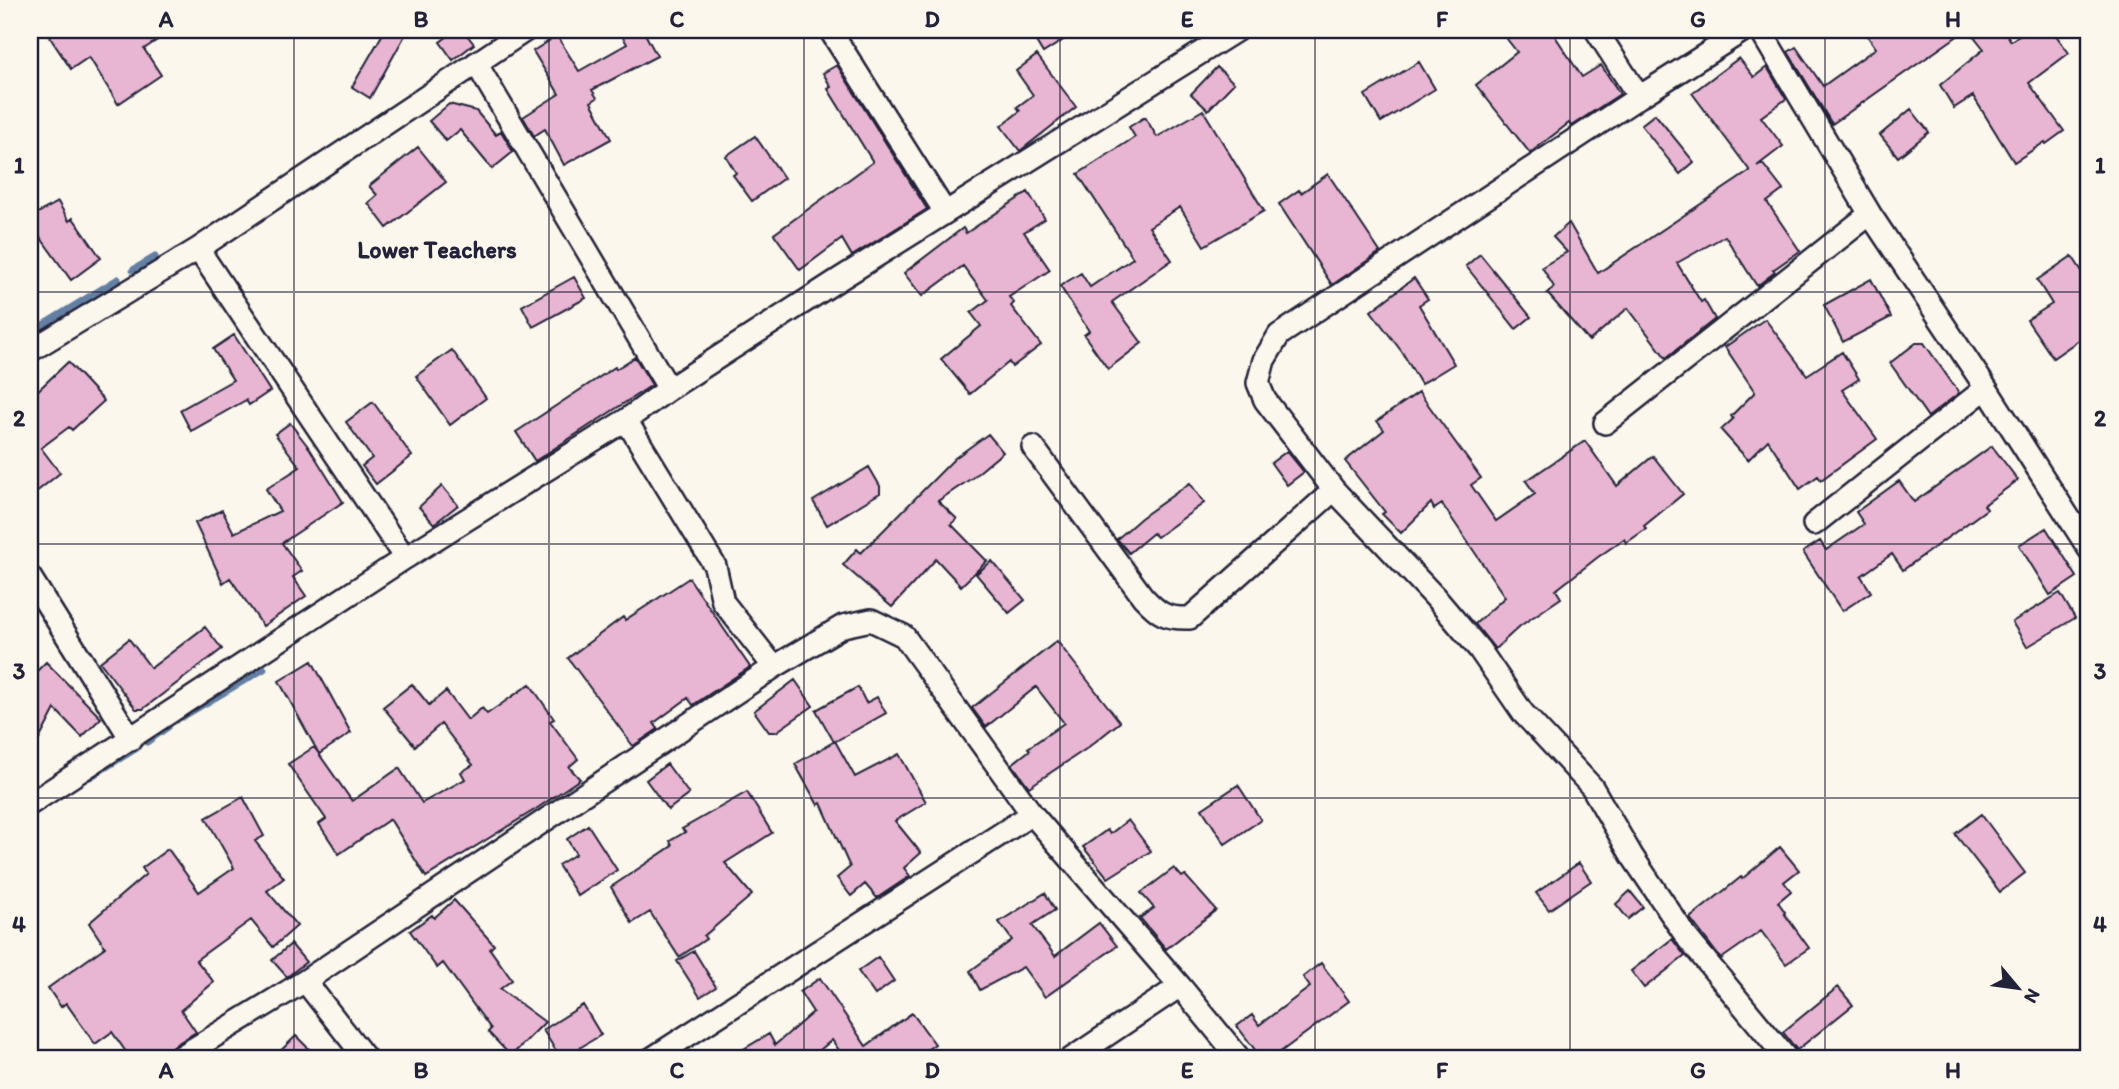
<svg xmlns="http://www.w3.org/2000/svg" width="2119" height="1089" font-family="Itim,sans-serif">
<rect width="100%" height="100%" fill="#fbf7ec"/>
<filter id="ink" filterUnits="userSpaceOnUse"><feTurbulence type="fractalNoise" baseFrequency=".0143" numOctaves="2"/><feDisplacementMap in="SourceGraphic" scale="14" xChannelSelector="R" yChannelSelector="G"/><feConvolveMatrix kernelMatrix="1 2 1 2 8 2 1 2 1" color-interpolation-filters="sRGB"/></filter>
<g filter="url(#ink)">
<g fill="none" stroke-linecap="round" stroke-linejoin="round">
<path stroke="#637fa3" stroke-width="7" d="M 133,270 L 155,257
M 30,333 L 118,279
M 182,717 L 264,669
M 147,742 L 168,727
M 90,777 L 137,748"/>
</g>
<path fill="#e8b5d2" stroke="#22223b" stroke-width="2" d="M 45,30 L 172,30 L 144,49 L 161,75 L 118,104 L 89,57 L 71,69 Z
M 385,30 L 408,30 L 370,98 L 352,87 Z
M 456,30 L 463,30 L 474,44 L 453,60 L 440,42 Z
M 619,30 L 643,30 L 657,56 L 592,90 L 597,98 L 591,102 L 611,139 L 564,165 L 545,129 L 534,136 L 523,117 L 559,94 L 533,51 L 557,36 L 579,71 L 627,44 Z
M 1029,30 L 1079,30 L 1043,53 Z
M 1500,30 L 1551,30 L 1582,77 L 1601,65 L 1620,94 L 1571,126 L 1569,123 L 1530,153 L 1476,85 L 1517,52 Z
M 1863,30 L 1966,30 L 1832,124 L 1788,52 L 1796,47 L 1823,86 L 1876,48 Z
M 1969,30 L 2004,30 L 2011,41 L 2026,30 L 2052,30 L 2069,53 L 2029,83 L 2064,131 L 2046,144 L 2045,142 L 2014,162 L 1973,96 L 1954,108 L 1940,85 L 1984,49 Z
M 1037,55 L 1076,107 L 1020,151 L 1001,126 L 1020,111 L 1017,107 L 1033,95 L 1016,71 Z
M 1739,58 L 1754,77 L 1767,67 L 1786,99 L 1761,117 L 1783,146 L 1757,166 L 1762,163 L 1783,190 L 1767,202 L 1800,251 L 1773,270 L 1775,272 L 1757,286 L 1725,236 L 1677,263 L 1701,302 L 1704,300 L 1715,319 L 1666,358 L 1628,308 L 1589,341 L 1547,293 L 1554,287 L 1542,267 L 1567,252 L 1553,237 L 1569,223 L 1598,273 L 1750,171 L 1692,93 Z
M 1419,62 L 1435,89 L 1381,122 L 1365,95 Z
M 837,65 L 927,209 L 852,256 L 842,239 L 800,270 L 774,234 L 873,162 L 828,89 L 831,87 L 823,73 Z
M 1217,67 L 1234,83 L 1208,110 L 1191,94 Z
M 449,104 L 476,111 L 496,135 L 501,131 L 513,152 L 492,169 L 460,130 L 446,141 L 429,121 Z
M 1911,109 L 1929,132 L 1898,157 L 1880,135 Z
M 1203,110 L 1264,211 L 1204,246 L 1180,207 L 1149,227 L 1172,260 L 1112,302 L 1142,343 L 1108,369 L 1084,335 L 1089,331 L 1060,286 L 1081,273 L 1090,287 L 1133,258 L 1078,174 L 1135,137 L 1129,127 L 1145,117 L 1157,137 Z
M 1655,114 L 1694,162 L 1680,174 L 1641,125 Z
M 755,136 L 784,178 L 752,201 L 733,175 L 736,173 L 726,156 Z
M 418,147 L 446,182 L 387,228 L 368,203 L 377,195 L 369,186 Z
M 1328,174 L 1380,252 L 1332,285 L 1279,204 L 1299,190 L 1301,193 Z
M 1028,192 L 1045,219 L 1024,232 L 1050,270 L 1009,297 L 1014,303 L 1011,306 L 1041,345 L 1012,367 L 1009,362 L 970,394 L 941,359 L 981,326 L 971,313 L 988,300 L 963,266 L 922,296 L 904,273 L 963,228 L 966,233 Z
M 58,202 L 69,221 L 73,218 L 101,258 L 71,280 L 30,223 L 30,217 Z
M 1480,254 L 1531,317 L 1516,329 L 1466,266 Z
M 2072,256 L 2089,282 L 2089,333 L 2053,358 L 2027,320 L 2052,304 L 2037,280 Z
M 574,277 L 586,298 L 533,327 L 522,306 Z
M 1414,278 L 1428,299 L 1419,305 L 1454,364 L 1421,384 L 1402,352 L 1371,311 Z
M 1871,279 L 1891,317 L 1843,342 L 1824,305 Z
M 1765,319 L 1807,375 L 1842,352 L 1859,379 L 1842,390 L 1877,439 L 1821,480 L 1818,476 L 1800,489 L 1768,440 L 1748,460 L 1721,430 L 1733,419 L 1731,416 L 1755,392 L 1725,347 Z
M 234,335 L 270,391 L 249,405 L 246,400 L 191,431 L 180,410 L 233,380 L 213,349 Z
M 1916,343 L 1924,343 L 1959,393 L 1928,417 L 1890,363 Z
M 452,350 L 486,398 L 450,425 L 416,376 Z
M 635,357 L 652,385 L 535,461 L 516,432 L 615,367 L 616,369 Z
M 68,362 L 104,401 L 72,430 L 69,427 L 41,448 L 60,473 L 30,497 L 30,398 Z
M 1419,392 L 1481,478 L 1471,485 L 1496,521 L 1535,494 L 1526,481 L 1585,441 L 1617,486 L 1653,456 L 1683,494 L 1644,526 L 1646,529 L 1626,543 L 1624,539 L 1598,557 L 1556,590 L 1561,598 L 1520,626 L 1495,649 L 1475,624 L 1505,597 L 1442,504 L 1434,509 L 1431,503 L 1401,533 L 1382,514 L 1385,512 L 1345,461 L 1384,430 L 1377,421 Z
M 373,402 L 412,456 L 376,484 L 362,466 L 372,458 L 346,422 Z
M 290,423 L 310,449 L 343,502 L 282,543 L 302,571 L 293,577 L 306,596 L 263,626 L 230,578 L 223,583 L 195,523 L 222,510 L 234,533 L 280,511 L 266,489 L 300,467 L 275,434 Z
M 988,434 L 1003,452 L 972,478 L 938,501 L 957,519 L 951,524 L 987,561 L 961,586 L 936,559 L 892,607 L 843,565 L 857,549 L 861,553 L 955,458 Z
M 1992,446 L 2018,480 L 1984,505 L 1987,509 L 1903,570 L 1892,554 L 1861,576 L 1871,592 L 1842,611 L 1803,552 L 1820,541 L 1826,550 L 1864,524 L 1856,512 L 1899,481 L 1914,502 Z
M 1287,451 L 1304,472 L 1287,485 L 1271,463 Z
M 869,467 L 880,486 L 880,493 L 827,525 L 813,501 Z
M 1190,483 L 1204,503 L 1157,537 L 1153,533 L 1129,553 L 1117,539 L 1141,518 Z
M 442,486 L 458,505 L 434,524 L 419,507 Z
M 2046,528 L 2077,577 L 2050,595 L 2019,545 Z
M 992,561 L 1025,600 L 1009,613 L 976,574 Z
M 689,578 L 750,667 L 693,705 L 688,698 L 654,723 L 658,729 L 633,746 L 568,658 L 623,617 L 625,620 Z
M 2060,593 L 2075,618 L 2027,647 L 2012,622 Z
M 205,627 L 222,649 L 143,709 L 136,709 L 100,662 L 129,639 L 151,668 Z
M 1057,641 L 1120,722 L 1086,749 L 1029,787 L 1012,764 L 1030,750 L 1028,748 L 1064,723 L 1036,687 L 986,727 L 972,708 Z
M 312,661 L 351,733 L 319,754 L 352,801 L 399,768 L 422,803 L 465,779 L 461,772 L 473,765 L 441,724 L 415,746 L 383,707 L 412,684 L 429,705 L 446,691 L 468,720 L 482,708 L 487,714 L 530,684 L 554,719 L 550,721 L 578,759 L 569,767 L 580,779 L 536,809 L 426,877 L 390,819 L 339,854 L 319,824 L 326,819 L 288,764 L 314,747 L 319,754 L 279,681 Z
M 46,662 L 101,718 L 82,737 L 55,709 L 30,757 L 30,678 Z
M 795,680 L 813,706 L 776,732 L 769,732 L 754,711 Z
M 858,687 L 866,703 L 877,697 L 886,713 L 834,742 L 816,710 Z
M 835,741 L 855,777 L 899,754 L 926,802 L 895,821 L 921,853 L 904,868 L 910,876 L 877,898 L 865,884 L 851,896 L 837,878 L 850,867 L 821,803 L 818,805 L 795,764 Z
M 667,764 L 689,794 L 668,810 L 646,780 Z
M 1238,785 L 1261,820 L 1225,844 L 1202,809 Z
M 747,792 L 772,833 L 725,863 L 752,895 L 704,936 L 706,939 L 679,957 L 650,912 L 632,923 L 611,887 L 672,846 L 670,841 L 685,832 L 682,829 Z
M 243,797 L 264,836 L 255,841 L 284,878 L 267,891 L 297,926 L 273,947 L 251,920 L 196,960 L 214,982 L 181,1010 L 196,1032 L 170,1048 L 165,1053 L 164,1059 L 131,1059 L 112,1032 L 95,1044 L 66,1003 L 61,1007 L 48,988 L 105,947 L 89,923 L 146,874 L 142,868 L 168,849 L 199,892 L 234,868 L 206,818 Z
M 1981,814 L 2025,873 L 2000,892 L 1955,834 Z
M 1128,820 L 1151,851 L 1108,878 L 1083,847 L 1107,830 L 1110,834 Z
M 588,825 L 617,870 L 578,896 L 558,865 L 576,854 L 567,839 Z
M 1780,847 L 1799,870 L 1784,882 L 1791,891 L 1778,902 L 1785,912 L 1784,913 L 1809,948 L 1786,964 L 1761,931 L 1721,959 L 1690,918 L 1741,877 L 1742,879 Z
M 1579,863 L 1591,881 L 1549,910 L 1536,893 Z
M 1174,868 L 1182,877 L 1185,875 L 1216,910 L 1166,949 L 1140,918 L 1154,908 L 1141,893 Z
M 1630,891 L 1643,907 L 1628,919 L 1616,904 Z
M 1045,893 L 1055,910 L 1032,925 L 1055,956 L 1099,923 L 1117,946 L 1045,997 L 1023,967 L 980,990 L 970,971 L 1012,940 L 999,922 Z
M 454,900 L 494,945 L 490,949 L 512,980 L 500,989 L 545,1022 L 511,1056 L 488,1032 L 491,1029 L 443,963 L 437,968 L 410,931 L 432,915 L 434,918 Z
M 1672,939 L 1685,956 L 1644,988 L 1631,971 Z
M 291,944 L 306,962 L 287,977 L 272,960 Z
M 694,951 L 716,987 L 700,997 L 677,961 Z
M 878,957 L 894,981 L 875,995 L 858,971 Z
M 1321,963 L 1349,1001 L 1271,1059 L 1262,1059 L 1237,1026 L 1252,1015 L 1259,1025 L 1310,987 L 1303,977 Z
M 820,978 L 866,1046 L 912,1013 L 935,1044 L 914,1059 L 845,1059 L 832,1040 L 809,1059 L 727,1059 L 769,1034 L 775,1045 L 813,1012 L 800,992 Z
M 1838,987 L 1853,1005 L 1797,1050 L 1783,1032 Z
M 583,1005 L 601,1035 L 561,1059 L 543,1030 Z
M 296,1036 L 319,1059 L 272,1059 Z"/>
<g fill="none" stroke-linecap="round" stroke-linejoin="round">
<defs>
<path id="street" d="M 830,30 L 945,212
M 1596,30 L 1639,97 L 1744,30
M 1760,30 L 1870,214 L 1986,388 L 2089,549
M 476,63 L 669,389
M 1639,97 L 1279,335 L 1264,360 L 1258,383 L 1265,400 L 1334,490 L 1435,597 L 1479,649 L 1523,713 L 1592,787 L 1632,856 L 1688,939 L 1787,1059
M 198,249 L 405,558
M 30,351 L 198,249 L 526,30
M 626,420 L 715,566 L 723,602 L 774,667
M 1605,423 L 1870,214
M 1033,447 L 1143,597 C 1159,614 1166,619 1190,618 L 1334,490
M 1814,524 L 1986,388
M 30,577 L 131,739
M 30,804 L 405,558 L 626,420 L 669,389 L 838,280 L 1237,30
M 305,981 L 366,1059
M 177,1059 L 305,981 L 774,667 L 843,626 L 871,620 L 904,636 L 1032,814 L 1180,986 L 1240,1059
M 651,1059 L 1032,814
M 1071,1059 L 1180,986"/>
</defs>
<use href="#street" stroke="#22223b" stroke-width="26"/>
<use href="#street" stroke="#fbf7ec" stroke-width="21"/>
</g>
</g>
<path fill="none" stroke="#22223b" stroke-width="2" stroke-opacity="0.55" d="M 294,30 L 294,1059M 549,30 L 549,1059M 804,30 L 804,1059M 1060,30 L 1060,1059M 1315,30 L 1315,1059M 1570,30 L 1570,1059M 1825,30 L 1825,1059M 30,292 L 2089,292M 30,544 L 2089,544M 30,798 L 2089,798"/>
<g text-anchor="middle" stroke-width="7" stroke-linejoin="round" paint-order="stroke">
<g font-size="24" font-weight="bold" fill="#22223b" stroke="#fbf7ec">
<text x="437" y="258">Lower Teachers</text>
</g>
</g>
<rect width="2119" height="1089" fill="none" stroke="#fbf7ec" stroke-width="77"/>
<g transform="translate(2018 988) rotate(119)" stroke="#fbf7ec" stroke-width="5" paint-order="stroke">
<path d="M0-5L12 26L0 18L-12 26Z" fill="#22223b"/>
<text y="-10" font-size="19" font-weight="bold" text-anchor="middle" fill="#22223b">N</text>
</g>
<rect x="38" y="38" width="2042" height="1012" fill="none" stroke="#22223b" stroke-width="2.5"/>
<g font-size="23" text-anchor="middle" font-weight="bold" fill="#22223b">
<text x="166" y="27">A</text>
<text x="421" y="27">B</text>
<text x="677" y="27">C</text>
<text x="932" y="27">D</text>
<text x="1187" y="27">E</text>
<text x="1442" y="27">F</text>
<text x="1698" y="27">G</text>
<text x="1953" y="27">H</text>
<text x="19" y="173">1</text>
<text x="2100" y="173">1</text>
<text x="19" y="426">2</text>
<text x="2100" y="426">2</text>
<text x="19" y="679">3</text>
<text x="2100" y="679">3</text>
<text x="19" y="932">4</text>
<text x="2100" y="932">4</text>
<text x="166" y="1078">A</text>
<text x="421" y="1078">B</text>
<text x="677" y="1078">C</text>
<text x="932" y="1078">D</text>
<text x="1187" y="1078">E</text>
<text x="1442" y="1078">F</text>
<text x="1698" y="1078">G</text>
<text x="1953" y="1078">H</text>
</g>
</svg>
